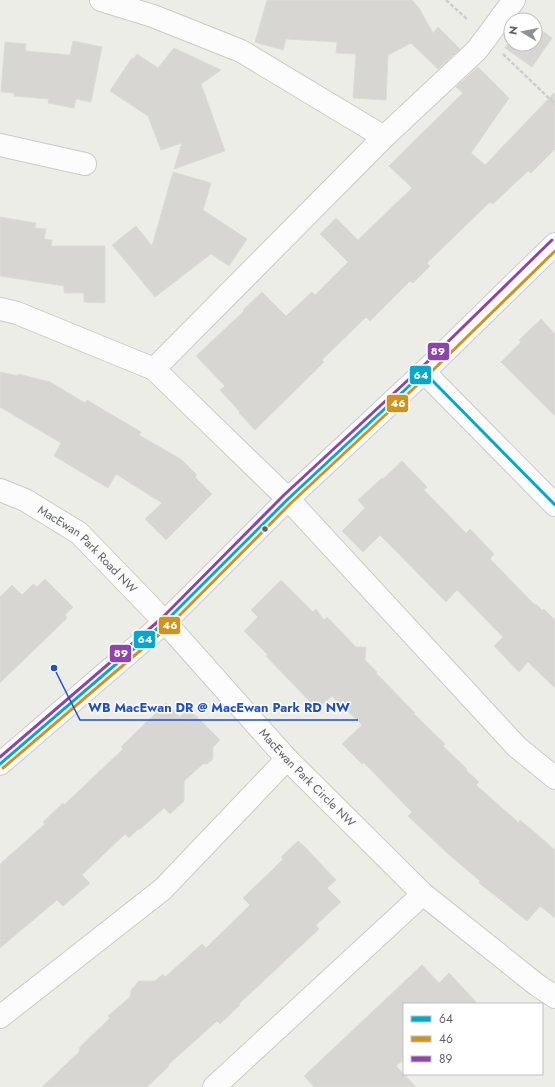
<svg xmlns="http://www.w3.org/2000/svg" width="555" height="1087" font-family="Jost,sans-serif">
<rect width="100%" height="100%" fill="#edede8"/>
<path fill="#d7d6d3" stroke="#dcdcd7" d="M 267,0 L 412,0 L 419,8 L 433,33 L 438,27 L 460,49 L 438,69 L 411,43 L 388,55 L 386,100 L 353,98 L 356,54 L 336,53 L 337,42 L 286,39 L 283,50 L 255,42 Z
M 535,25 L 552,38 L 532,67 L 505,48 L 511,39 L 511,44 L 535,44 Z
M 73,41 L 102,47 L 91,102 L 76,99 L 74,108 L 48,103 L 49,99 L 14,96 L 14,93 L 1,92 L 5,42 L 26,44 L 25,51 L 70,55 Z
M 174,48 L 221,70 L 201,84 L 225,151 L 174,169 L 182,143 L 161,150 L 148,116 L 110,91 L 132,58 L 133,60 L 137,54 L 158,68 Z
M 478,67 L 509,98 L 471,153 L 485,165 L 555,92 L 555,149 L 531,173 L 528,171 L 493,204 L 490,202 L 427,263 L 430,266 L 413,283 L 410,281 L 370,321 L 366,317 L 322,360 L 324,362 L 255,430 L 239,413 L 240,412 L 220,390 L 225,386 L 196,356 L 244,311 L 243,310 L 262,292 L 286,316 L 312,292 L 315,295 L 348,262 L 320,234 L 336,218 L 358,240 L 412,188 L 389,166 L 411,144 L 463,93 L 456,87 Z
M 173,172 L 211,183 L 203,210 L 247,239 L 229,266 L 211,254 L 155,297 L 112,245 L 136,226 L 152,246 Z
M 0,217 L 36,223 L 35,228 L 46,229 L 44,239 L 52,240 L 51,246 L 105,246 L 105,303 L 84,302 L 84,293 L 64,293 L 64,286 L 0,276 Z
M 541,319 L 555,334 L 555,416 L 501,362 L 521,342 L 519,340 Z
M 0,372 L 19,376 L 18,374 L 50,382 L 85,403 L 87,400 L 141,432 L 139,435 L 182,460 L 197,475 L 195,477 L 212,494 L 166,540 L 145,519 L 162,503 L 116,474 L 108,488 L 54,456 L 61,443 L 0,407 Z
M 402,461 L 427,487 L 424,490 L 466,533 L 470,529 L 494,554 L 490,559 L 535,605 L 536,604 L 542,610 L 544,609 L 555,620 L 555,688 L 528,662 L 519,672 L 494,646 L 503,637 L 457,590 L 446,602 L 380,535 L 363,552 L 342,531 L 365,508 L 358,500 L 382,478 L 383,479 Z
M 45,579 L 73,607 L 65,615 L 67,618 L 0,683 L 0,597 L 12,585 L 22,595 L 33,584 L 37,587 Z
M 281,580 L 313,612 L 316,609 L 324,620 L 327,617 L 356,647 L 366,647 L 365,660 L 377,672 L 376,673 L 415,713 L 414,714 L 445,744 L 443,746 L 467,769 L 466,770 L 479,782 L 476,785 L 519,823 L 520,820 L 532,830 L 555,850 L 555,918 L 540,906 L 527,921 L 479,883 L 480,881 L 446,852 L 408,816 L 412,812 L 364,763 L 362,764 L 342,744 L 362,725 L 332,696 L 317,709 L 266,656 L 268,655 L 244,631 L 258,617 L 251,610 Z
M 166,703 L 180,717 L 189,709 L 220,740 L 213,747 L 213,759 L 207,764 L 203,764 L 184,781 L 184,801 L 170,814 L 164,808 L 139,830 L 138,829 L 129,838 L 125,834 L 82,875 L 90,883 L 63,906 L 57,900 L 0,948 L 0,864 L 45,824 L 43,822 L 63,803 L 64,805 L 123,749 L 121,747 Z
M 298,841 L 303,845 L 336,880 L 327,888 L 341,902 L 316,925 L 319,929 L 239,1004 L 240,1005 L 220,1024 L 217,1021 L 168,1065 L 169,1066 L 147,1087 L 42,1087 L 79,1052 L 80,1047 L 110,1018 L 108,1016 L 130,997 L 131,990 L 139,981 L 155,981 L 163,974 L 165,977 L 202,944 L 206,948 L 250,905 L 243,898 L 273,869 L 283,859 L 281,857 Z
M 422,965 L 439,983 L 449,973 L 478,1004 L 404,1004 L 404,1059 L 396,1066 L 416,1087 L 314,1087 L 304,1076 Z"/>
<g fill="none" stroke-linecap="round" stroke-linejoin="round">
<defs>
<g id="minor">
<path d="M 101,0 L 153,16 L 241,51 L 384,137"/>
<path d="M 0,145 L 85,164"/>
<path d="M 0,309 L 17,313 L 154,369 L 288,499 L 517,747 L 555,778"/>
<path d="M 154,369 L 384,137 L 477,50 L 514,0"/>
<path d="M 424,372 L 555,505"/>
<path id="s1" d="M 0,490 L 25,500 L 79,533 L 165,622 L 287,759 L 423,894"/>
<path d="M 0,764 L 165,622 L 288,499 L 424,372 L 555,244"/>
<path d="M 0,1017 L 163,889 L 287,759"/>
<path d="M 214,1087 L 423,894 L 537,985 L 555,997"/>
</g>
</defs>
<use href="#minor" stroke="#cacbca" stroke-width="24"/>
<path stroke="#c9cecc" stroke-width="2.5" stroke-dasharray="4 2" stroke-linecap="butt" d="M 446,0 L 468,20
M 503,54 L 555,104"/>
<use href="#minor" stroke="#fcfcfc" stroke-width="22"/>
<defs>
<path id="bus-1" d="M 0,764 L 165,622 L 288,499 L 424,372 L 555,505"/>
<path id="bus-2" d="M 3,768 L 169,626 L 291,503 L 427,376 L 555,251"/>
<path id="bus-3" d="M 0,757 L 162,618 L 284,495 L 421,368 L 552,240"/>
</defs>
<use href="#bus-1" stroke="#fff" stroke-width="6"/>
<use href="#bus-2" stroke="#fff" stroke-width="6"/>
<use href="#bus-3" stroke="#fff" stroke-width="6"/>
<use href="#bus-1" stroke="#00a9ce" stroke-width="3"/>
<use href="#bus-2" stroke="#d0941a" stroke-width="3"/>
<use href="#bus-3" stroke="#8e44ad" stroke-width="3"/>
</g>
<circle fill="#5d6067" stroke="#fff" stroke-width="1.5" cx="265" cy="529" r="3.5"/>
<g text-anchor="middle" stroke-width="3" stroke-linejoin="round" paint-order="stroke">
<g font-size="12" fill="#5d6067" stroke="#fff">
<text dy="4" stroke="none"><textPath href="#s1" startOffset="107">MacEwan Park Road NW</textPath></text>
<text dy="4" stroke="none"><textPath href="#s1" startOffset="425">MacEwan Park Circle NW</textPath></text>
</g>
</g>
<path fill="none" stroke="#1d4ed8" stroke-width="1.5" d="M54 668L80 720H358"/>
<circle fill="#1d4ed8" stroke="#fff" stroke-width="1.5" cx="54" cy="668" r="4"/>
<g font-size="13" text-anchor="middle" font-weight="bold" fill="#1d4ed8" stroke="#fff" stroke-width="3" stroke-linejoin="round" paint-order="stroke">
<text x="219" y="712">WB MacEwan DR @ MacEwan Park RD NW</text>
</g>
<g stroke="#fff" stroke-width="1.5">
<rect x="427" y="342" width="23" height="19" rx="4" fill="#8e44ad"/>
<rect x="409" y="365" width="23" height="20" rx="4" fill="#00a9ce"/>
<rect x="386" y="394" width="23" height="19" rx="4" fill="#d0941a"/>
<rect x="158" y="616" width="23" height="19" rx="4" fill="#d0941a"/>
<rect x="133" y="630" width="23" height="19" rx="4" fill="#00a9ce"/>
<rect x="109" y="644" width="23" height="19" rx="4" fill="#8e44ad"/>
</g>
<g font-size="11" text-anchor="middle" font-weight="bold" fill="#fff">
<text x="438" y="355">89</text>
<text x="421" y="379">64</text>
<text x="398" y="407">46</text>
<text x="170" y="629">46</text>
<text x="145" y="643">64</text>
<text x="121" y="657">89</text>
</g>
<rect x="403" y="1003" width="140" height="72" fill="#ffffff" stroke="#bebfc2"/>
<rect x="411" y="1016" width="20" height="6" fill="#00a9ce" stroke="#bebfc2"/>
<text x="439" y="1023" font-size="12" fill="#5d6067">64</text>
<rect x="411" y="1036" width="20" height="6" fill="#d0941a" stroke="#bebfc2"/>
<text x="439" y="1043" font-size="12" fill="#5d6067">46</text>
<rect x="411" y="1056" width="20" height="6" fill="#8e44ad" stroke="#bebfc2"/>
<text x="439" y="1063" font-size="12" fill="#5d6067">89</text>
<g transform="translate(523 32) rotate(280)"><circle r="19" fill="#ffffff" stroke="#bebfc2"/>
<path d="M0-3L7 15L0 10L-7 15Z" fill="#8f9194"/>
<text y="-6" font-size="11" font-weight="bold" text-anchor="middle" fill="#5d6067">N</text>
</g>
</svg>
